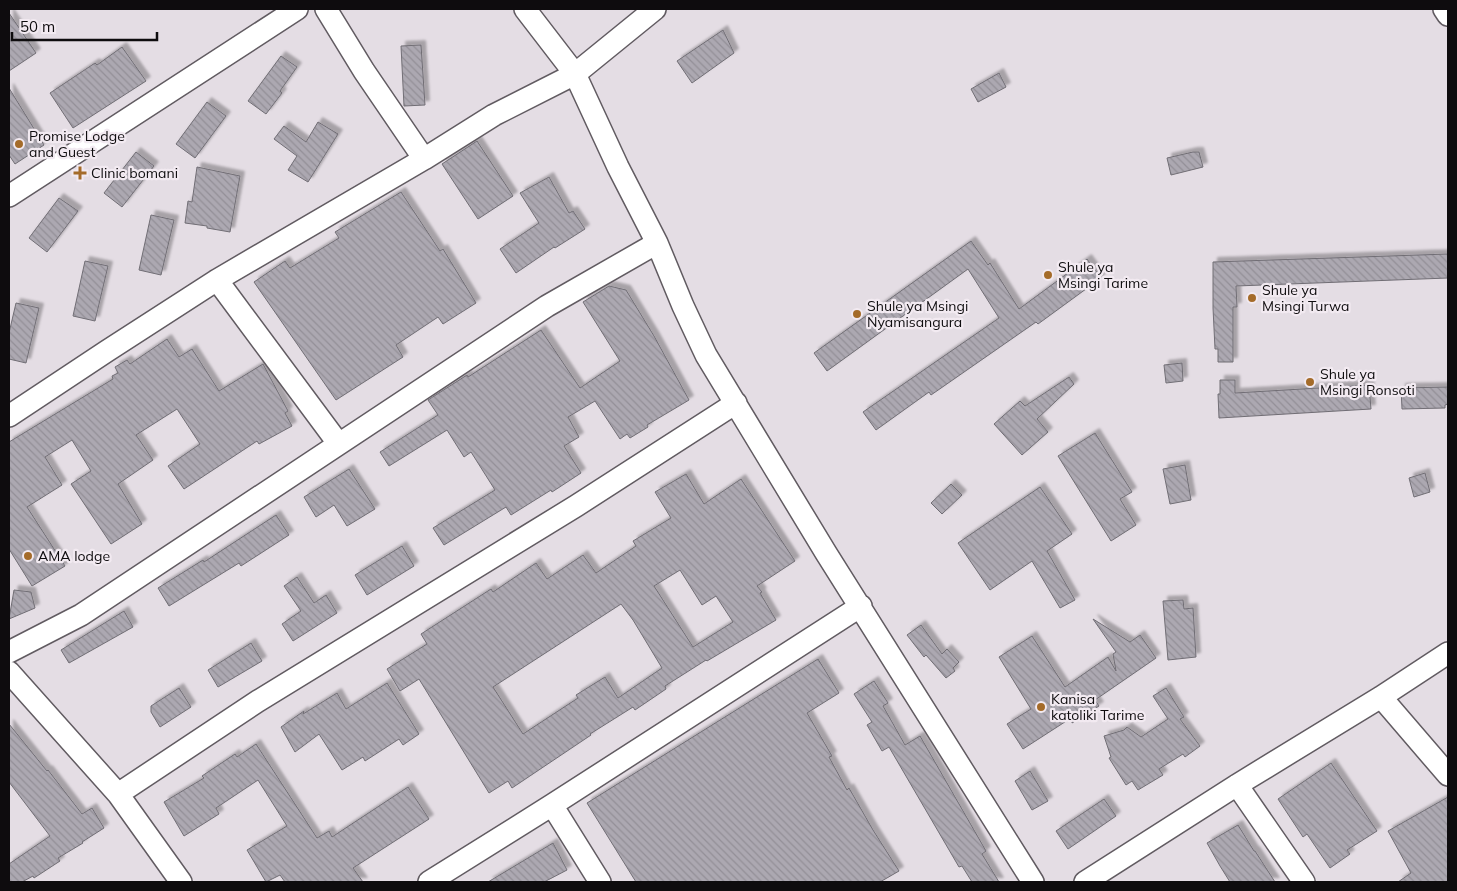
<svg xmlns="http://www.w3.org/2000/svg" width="1457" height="891" font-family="Mulish,sans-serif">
<defs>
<pattern id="building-back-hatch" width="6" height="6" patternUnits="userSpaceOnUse" patternTransform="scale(1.25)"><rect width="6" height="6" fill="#aca8b1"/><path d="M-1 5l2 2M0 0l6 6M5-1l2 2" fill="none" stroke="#938f97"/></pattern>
<filter id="shadow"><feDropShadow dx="4.5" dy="-4.5" stdDeviation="1" flood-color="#0004"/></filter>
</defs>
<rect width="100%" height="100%" fill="#e4dde4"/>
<path fill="url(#building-back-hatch)" stroke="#716e75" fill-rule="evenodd" filter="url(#shadow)" d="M 9,13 L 36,53 L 9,71 Z
M 723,30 L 734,53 L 692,83 L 677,61 Z
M 421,45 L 425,105 L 404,106 L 401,46 Z
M 122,47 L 146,81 L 73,128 L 50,93 L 95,63 L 97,65 Z
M 281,56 L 297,67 L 280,91 L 282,93 L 266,114 L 248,101 Z
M 999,73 L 1006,87 L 978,102 L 971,89 Z
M 9,88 L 44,145 L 15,164 L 9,155 Z
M 207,102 L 226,116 L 195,158 L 176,144 Z
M 318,122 L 338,134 L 308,182 L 288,170 L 297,156 L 274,139 L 284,126 L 306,142 Z
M 477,141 L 513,196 L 478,219 L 442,164 Z
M 136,152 L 154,166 L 122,207 L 104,193 Z
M 1193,152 L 1199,152 L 1203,167 L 1171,175 L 1167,158 Z
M 197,167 L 240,176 L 230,232 L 207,228 L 207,226 L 185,223 L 188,201 L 192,202 Z
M 549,177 L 569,213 L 573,211 L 585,229 L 555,248 L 554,247 L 516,273 L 500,249 L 539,223 L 520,193 Z
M 401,192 L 440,251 L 443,249 L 476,303 L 443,324 L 438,317 L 396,345 L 403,357 L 336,400 L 254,282 L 285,261 L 290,268 L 339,238 L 335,232 Z
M 59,198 L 78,211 L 47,252 L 29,238 Z
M 151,215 L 174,220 L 161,275 L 139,270 Z
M 971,241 L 988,265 L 990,263 L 1019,309 L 1087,259 L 1101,278 L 1038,324 L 1036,322 L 931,395 L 929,392 L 876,430 L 863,412 L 999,318 L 968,269 L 827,371 L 814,353 Z
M 1448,254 L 1448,278 L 1236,286 L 1237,307 L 1233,307 L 1233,362 L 1218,362 L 1218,349 L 1215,349 L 1213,308 L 1213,262 Z
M 85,261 L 108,266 L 95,321 L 73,316 Z
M 609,286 L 626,290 L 654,336 L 689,400 L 647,425 L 648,427 L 630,438 L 627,434 L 620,439 L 595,401 L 568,417 L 579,437 L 564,446 L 581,473 L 552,492 L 551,490 L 511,515 L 506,507 L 444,545 L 433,528 L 495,490 L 471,452 L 464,457 L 447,430 L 389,466 L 380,452 L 438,415 L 428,400 L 467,375 L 468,377 L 541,330 L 580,388 L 620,361 L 583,302 Z
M 16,303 L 39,308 L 26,363 L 9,359 L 9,333 Z
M 167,339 L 179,357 L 192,349 L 219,391 L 263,364 L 288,411 L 285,413 L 292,426 L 259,444 L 257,441 L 184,489 L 168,466 L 200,444 L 177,409 L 136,435 L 153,460 L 118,484 L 142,524 L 111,544 L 71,484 L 91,471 L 72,440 L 45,457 L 62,485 L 27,507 L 65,566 L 32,586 L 9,549 L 9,442 L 113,379 L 112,376 L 118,373 L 115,367 L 127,360 L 130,364 Z
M 1182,363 L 1183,381 L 1166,383 L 1164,365 Z
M 1069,377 L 1074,384 L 1037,419 L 1048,432 L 1022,455 L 994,424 L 1020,401 L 1025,406 Z
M 1220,380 L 1235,380 L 1235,393 L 1369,385 L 1371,409 L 1219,418 L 1218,394 L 1220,394 Z
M 1448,387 L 1448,404 L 1445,405 L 1445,408 L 1402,409 L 1401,388 Z
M 1095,433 L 1132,492 L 1120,499 L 1136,525 L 1111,541 L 1058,456 Z
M 1185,465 L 1191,500 L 1170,504 L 1163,469 Z
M 349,469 L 375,509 L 347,526 L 334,505 L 316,517 L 304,497 Z
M 1425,473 L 1430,492 L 1414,497 L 1409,478 Z
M 686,474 L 704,504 L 741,479 L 795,561 L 757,586 L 762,592 L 760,593 L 776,620 L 707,661 L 706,660 L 665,686 L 666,689 L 635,710 L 633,707 L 590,734 L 591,735 L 512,788 L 508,781 L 489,793 L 419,679 L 400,691 L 387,669 L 427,644 L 421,634 L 491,589 L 493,592 L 536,563 L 547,579 L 583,555 L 596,573 L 636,546 L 633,541 L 671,518 L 655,492 ZM 680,570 L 702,605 L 716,596 L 733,622 L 693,647 L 654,586 ZM 621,604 L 633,620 L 662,668 L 618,698 L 605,677 L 576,695 L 578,698 L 523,734 L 493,687 Z
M 951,484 L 962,495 L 942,514 L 931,503 Z
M 1040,487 L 1072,534 L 1047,551 L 1075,600 L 1060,608 L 1032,561 L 990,590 L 958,543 Z
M 276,515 L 289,535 L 241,566 L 239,563 L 169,606 L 158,588 L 203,560 L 204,562 Z
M 402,546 L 414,566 L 367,595 L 355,575 Z
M 297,577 L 314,603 L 326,595 L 337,613 L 293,641 L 282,624 L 301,611 L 284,586 Z
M 14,590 L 31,592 L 35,608 L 9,619 Z
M 1183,600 L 1184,609 L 1193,608 L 1196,657 L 1168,660 L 1163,601 Z
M 124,611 L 133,627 L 69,663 L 61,650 Z
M 1093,619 L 1130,642 L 1140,635 L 1156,658 L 1095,700 L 1099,706 L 1072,723 L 1071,718 L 1023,749 L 1007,724 L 1031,709 L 999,657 L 1032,636 L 1065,687 L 1108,657 L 1116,671 L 1113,654 L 1116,652 Z
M 921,625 L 942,654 L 947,649 L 959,662 L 953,668 L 955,671 L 946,678 L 926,655 L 924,657 L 907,635 Z
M 251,643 L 262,661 L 218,687 L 208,670 Z
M 818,659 L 839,693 L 807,713 L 832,756 L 829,757 L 847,790 L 849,788 L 873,830 L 899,871 L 880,882 L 636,882 L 587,803 Z
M 874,681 L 888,703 L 883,706 L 905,745 L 920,736 L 986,851 L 982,854 L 999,882 L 972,882 L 962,866 L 959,867 L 889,747 L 882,751 L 867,725 L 872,722 L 854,694 Z
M 387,683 L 419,734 L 403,745 L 399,739 L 365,761 L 363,757 L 342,770 L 319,734 L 295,752 L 281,727 L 304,711 L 303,714 L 337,693 L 346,709 Z
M 179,688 L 191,707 L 160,727 L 151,712 L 151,706 Z
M 1166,688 L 1184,717 L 1180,719 L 1200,746 L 1185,757 L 1183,754 L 1159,769 L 1163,775 L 1138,790 L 1132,781 L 1126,785 L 1109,758 L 1111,757 L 1104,736 L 1124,730 L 1127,727 L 1141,737 L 1168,719 L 1153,696 Z
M 9,724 L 47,771 L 48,770 L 82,814 L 92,808 L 104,828 L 82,842 L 83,843 L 58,858 L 60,861 L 34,878 L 33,876 L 22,882 L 9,882 L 9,864 L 50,836 L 9,782 Z
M 256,744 L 317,838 L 329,831 L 332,837 L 408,787 L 429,819 L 353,868 L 363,882 L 285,882 L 280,875 L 266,882 L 247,850 L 287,826 L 258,780 L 216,808 L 219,814 L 184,836 L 164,802 L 204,778 L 202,776 L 235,754 L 237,757 Z
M 1331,763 L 1377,831 L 1347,850 L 1350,854 L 1330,868 L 1307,834 L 1303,837 L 1278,799 Z
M 1030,771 L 1048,801 L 1032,810 L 1015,781 Z
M 1448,797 L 1448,882 L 1398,882 L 1411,873 L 1388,831 Z
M 1104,799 L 1116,816 L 1068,849 L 1056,831 Z
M 1238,825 L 1254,851 L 1255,851 L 1275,882 L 1230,882 L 1220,866 L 1207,843 Z
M 553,843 L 567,870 L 544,882 L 488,882 Z"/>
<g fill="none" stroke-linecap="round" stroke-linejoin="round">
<defs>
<path id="street" d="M 326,9 L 364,71 L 424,159
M 525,9 L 575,74 L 618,167 L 657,243 L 683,306 L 706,355 L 826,553 L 1033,882
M 1444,9 L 1448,15
M 9,196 L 297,9
M 217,280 L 338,443
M 9,416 L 107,351 L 217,280 L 424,159 L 494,115 L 575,74 L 655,9
M 9,652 L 81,615 L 547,306 L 657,243
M 9,672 L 118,794 L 181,882
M 1381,697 L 1448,775
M 1237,785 L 1304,882
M 118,794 L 258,701 L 576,506 L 736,403
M 552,805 L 600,882
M 429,882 L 552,805 L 861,606
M 1085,882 L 1237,785 L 1381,697 L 1448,653"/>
</defs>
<use href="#street" stroke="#615b61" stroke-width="24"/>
<use href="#street" stroke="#fff" stroke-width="21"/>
</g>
<g fill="#a46b29" stroke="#f2eaf1" stroke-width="2">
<circle cx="19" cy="144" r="5"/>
<path d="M77.5 165.5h5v5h5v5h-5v5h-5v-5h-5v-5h5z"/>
<circle cx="1048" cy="275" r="5"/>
<circle cx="1252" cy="298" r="5"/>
<circle cx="857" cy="314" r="5"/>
<circle cx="1310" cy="382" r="5"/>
<circle cx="28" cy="556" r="5"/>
<circle cx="1041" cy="707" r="5"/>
</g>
<g text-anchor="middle" stroke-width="4.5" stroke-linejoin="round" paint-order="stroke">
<g font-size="14" fill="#0e0c0e" stroke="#f2eaf1" text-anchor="start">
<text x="29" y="141">Promise Lodge<tspan x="29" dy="16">and Guest</tspan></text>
<text x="91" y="178">Clinic bomani</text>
<text x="1058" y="272">Shule ya<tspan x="1058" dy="16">Msingi Tarime</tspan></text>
<text x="1262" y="295">Shule ya<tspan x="1262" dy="16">Msingi Turwa</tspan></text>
<text x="867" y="311">Shule ya Msingi<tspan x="867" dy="16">Nyamisangura</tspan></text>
<text x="1320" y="379">Shule ya<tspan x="1320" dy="16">Msingi Ronsoti</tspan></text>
<text x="38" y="561">AMA lodge</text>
<text x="1051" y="704">Kanisa<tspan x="1051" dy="16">katoliki Tarime</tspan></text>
</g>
</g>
<rect width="1457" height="891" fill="none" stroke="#0e0c0e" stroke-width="20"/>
<path d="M12 32v8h145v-8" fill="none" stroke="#0e0c0e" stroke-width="2.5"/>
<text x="20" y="32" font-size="15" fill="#0e0c0e" stroke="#f2eaf1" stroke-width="4" paint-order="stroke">50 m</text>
</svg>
